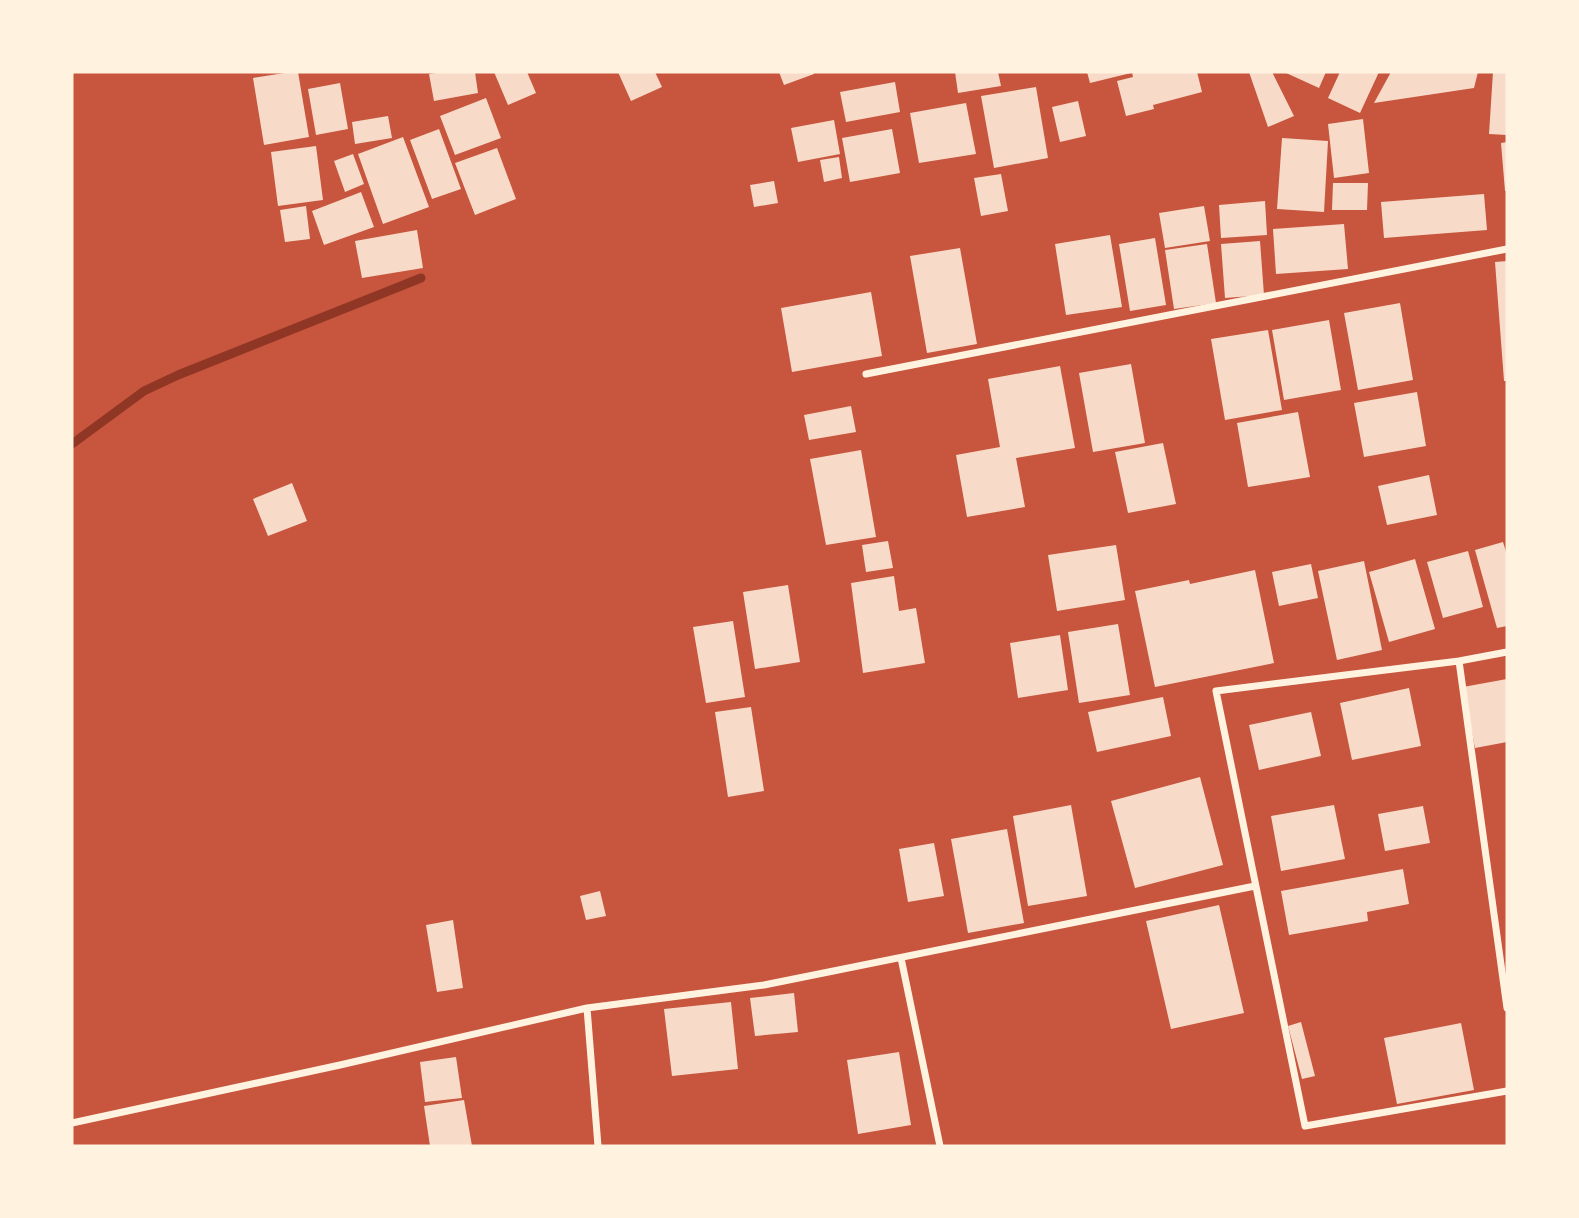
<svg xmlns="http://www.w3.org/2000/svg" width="1579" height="1218" font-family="'Source Serif 4',serif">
<rect width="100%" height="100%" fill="#c8553d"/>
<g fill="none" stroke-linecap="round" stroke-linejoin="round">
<path stroke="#8f3625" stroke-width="9" d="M 72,444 L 144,391 L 178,375 L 421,278"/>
</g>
<path fill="#f7dbc8" d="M 291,72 L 298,72 L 309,137 L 264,145 L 253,78 Z
M 442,72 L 475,72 L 478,93 L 434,101 L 429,74 Z
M 494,72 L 527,72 L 536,93 L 508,105 Z
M 618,72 L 655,72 L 662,87 L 631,101 Z
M 779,72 L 813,72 L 814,74 L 784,85 Z
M 955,72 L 998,72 L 1001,86 L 958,93 Z
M 1087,72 L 1131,72 L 1131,73 L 1090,83 Z
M 1132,72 L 1197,72 L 1202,92 L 1153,105 L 1154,109 L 1126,116 L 1117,81 L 1133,77 Z
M 1249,72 L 1272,72 L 1294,116 L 1268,127 Z
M 1284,72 L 1326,72 L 1319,88 Z
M 1340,72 L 1379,72 L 1360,113 L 1328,98 Z
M 1391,72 L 1478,72 L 1474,88 L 1374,103 Z
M 1493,72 L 1507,72 L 1507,135 L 1489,134 Z
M 895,82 L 900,112 L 846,122 L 840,92 Z
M 340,83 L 348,129 L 316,135 L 308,89 Z
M 1036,87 L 1048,158 L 994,168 L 981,96 Z
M 486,98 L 501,138 L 455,155 L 440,116 Z
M 1078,101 L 1086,136 L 1060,142 L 1052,107 Z
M 966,103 L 976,154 L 919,163 L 910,113 Z
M 388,116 L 392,138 L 355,144 L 352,122 Z
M 1363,119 L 1369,173 L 1334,178 L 1328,124 Z
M 834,120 L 840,154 L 798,162 L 791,128 Z
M 439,129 L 461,189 L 432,199 L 410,140 Z
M 892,129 L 900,173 L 850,182 L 842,138 Z
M 403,137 L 429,207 L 383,224 L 358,154 Z
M 1282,138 L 1328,141 L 1324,212 L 1277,209 Z
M 1507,142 L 1507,191 L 1505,191 L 1501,143 Z
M 316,146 L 323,200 L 278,206 L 271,152 Z
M 497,148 L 516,199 L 475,215 L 455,163 Z
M 353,154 L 364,184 L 345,192 L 334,161 Z
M 839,157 L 842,178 L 824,182 L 820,160 Z
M 1001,174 L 1008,211 L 981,216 L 974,178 Z
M 774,181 L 778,203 L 754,207 L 750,185 Z
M 1333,183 L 1368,183 L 1367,210 L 1332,210 Z
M 361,192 L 374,227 L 324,245 L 312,211 Z
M 1484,194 L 1487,230 L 1384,238 L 1381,202 Z
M 1265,201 L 1267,235 L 1221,238 L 1219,205 Z
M 306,206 L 310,239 L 285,242 L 280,210 Z
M 1204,206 L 1210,241 L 1165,248 L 1159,213 Z
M 1344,224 L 1348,269 L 1276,274 L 1273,229 Z
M 417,230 L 423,268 L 362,278 L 355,241 Z
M 1110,235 L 1122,307 L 1066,315 L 1055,244 Z
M 1155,238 L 1166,305 L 1130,311 L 1119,244 Z
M 1260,241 L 1264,295 L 1225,298 L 1221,244 Z
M 1207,244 L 1216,303 L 1174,309 L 1165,250 Z
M 960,248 L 977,344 L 927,353 L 910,256 Z
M 1507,261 L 1507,381 L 1504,381 L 1495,262 Z
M 871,292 L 882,356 L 792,372 L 781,308 Z
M 1400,303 L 1413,380 L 1358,390 L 1344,313 Z
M 1329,320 L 1341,390 L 1284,400 L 1272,330 Z
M 1268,330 L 1282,410 L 1225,420 L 1211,339 Z
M 1131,364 L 1145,443 L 1093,452 L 1079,373 Z
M 1060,366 L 1075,448 L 1016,458 L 1025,507 L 967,517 L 956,455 L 1000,447 L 988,379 Z
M 1417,392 L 1426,446 L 1364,457 L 1354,403 Z
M 851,406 L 856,432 L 809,440 L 804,415 Z
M 1298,412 L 1310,477 L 1248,487 L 1237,423 Z
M 1163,443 L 1176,504 L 1128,513 L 1115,452 Z
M 861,450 L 876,537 L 826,545 L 810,459 Z
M 1429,475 L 1437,515 L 1387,525 L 1378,486 Z
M 292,483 L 307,521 L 268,536 L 253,499 Z
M 888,541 L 893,568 L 866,572 L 862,545 Z
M 1503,542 L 1507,555 L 1507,626 L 1497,628 L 1475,550 Z
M 1116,545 L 1125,600 L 1057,611 L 1048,555 Z
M 1468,551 L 1483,607 L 1443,618 L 1427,562 Z
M 1415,559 L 1435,629 L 1389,642 L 1369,572 Z
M 1364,561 L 1382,650 L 1337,660 L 1318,571 Z
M 1311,564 L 1318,598 L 1279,606 L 1272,572 Z
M 1255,570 L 1274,663 L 1155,687 L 1135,591 L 1189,580 L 1190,584 Z
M 894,576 L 899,611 L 916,608 L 925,663 L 863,673 L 851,583 Z
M 788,585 L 800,662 L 755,669 L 743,592 Z
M 733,621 L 745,697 L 706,703 L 693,627 Z
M 1118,624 L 1130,695 L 1079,703 L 1068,632 Z
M 1060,635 L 1068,690 L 1018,698 L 1010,643 Z
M 1507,679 L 1507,742 L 1475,748 L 1463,687 Z
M 1409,688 L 1421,746 L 1352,760 L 1340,703 Z
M 1163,697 L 1171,736 L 1097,752 L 1088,712 Z
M 751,707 L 764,791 L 728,797 L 715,712 Z
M 1311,712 L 1321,756 L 1259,770 L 1249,725 Z
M 1200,777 L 1223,865 L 1135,888 L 1111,801 Z
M 1071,805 L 1087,896 L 1028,906 L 1013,816 Z
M 1334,805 L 1345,859 L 1281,871 L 1271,816 Z
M 1423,806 L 1430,843 L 1385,851 L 1378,814 Z
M 1007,829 L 1024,923 L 968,933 L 951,839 Z
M 934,843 L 944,896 L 908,902 L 899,849 Z
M 1403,869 L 1409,904 L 1367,912 L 1368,921 L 1289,935 L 1281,891 Z
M 600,891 L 606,916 L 586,920 L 580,896 Z
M 1219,905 L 1244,1013 L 1171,1029 L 1146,921 Z
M 453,920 L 463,988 L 437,992 L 426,925 Z
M 794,993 L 798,1032 L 755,1036 L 750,998 Z
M 731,1002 L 738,1069 L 672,1076 L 664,1009 Z
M 1301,1022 L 1315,1076 L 1302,1079 L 1288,1026 Z
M 1461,1023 L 1474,1090 L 1397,1104 L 1384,1038 Z
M 899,1052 L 911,1125 L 858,1134 L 847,1060 Z
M 456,1057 L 462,1098 L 425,1102 L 420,1062 Z
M 464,1100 L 472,1146 L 430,1146 L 424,1106 Z"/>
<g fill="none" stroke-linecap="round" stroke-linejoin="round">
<path stroke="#fff3e0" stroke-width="7" d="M 866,374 L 1507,249
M 1507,652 L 1459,661 L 1216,691 L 1305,1126 L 1507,1091
M 1459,661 L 1507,1008
M 901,958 L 940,1146
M 587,1008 L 598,1146
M 72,1123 L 340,1065 L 587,1008 L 764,985 L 1255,886"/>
</g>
<rect width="1579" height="1218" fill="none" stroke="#fff3e0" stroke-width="147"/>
</svg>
